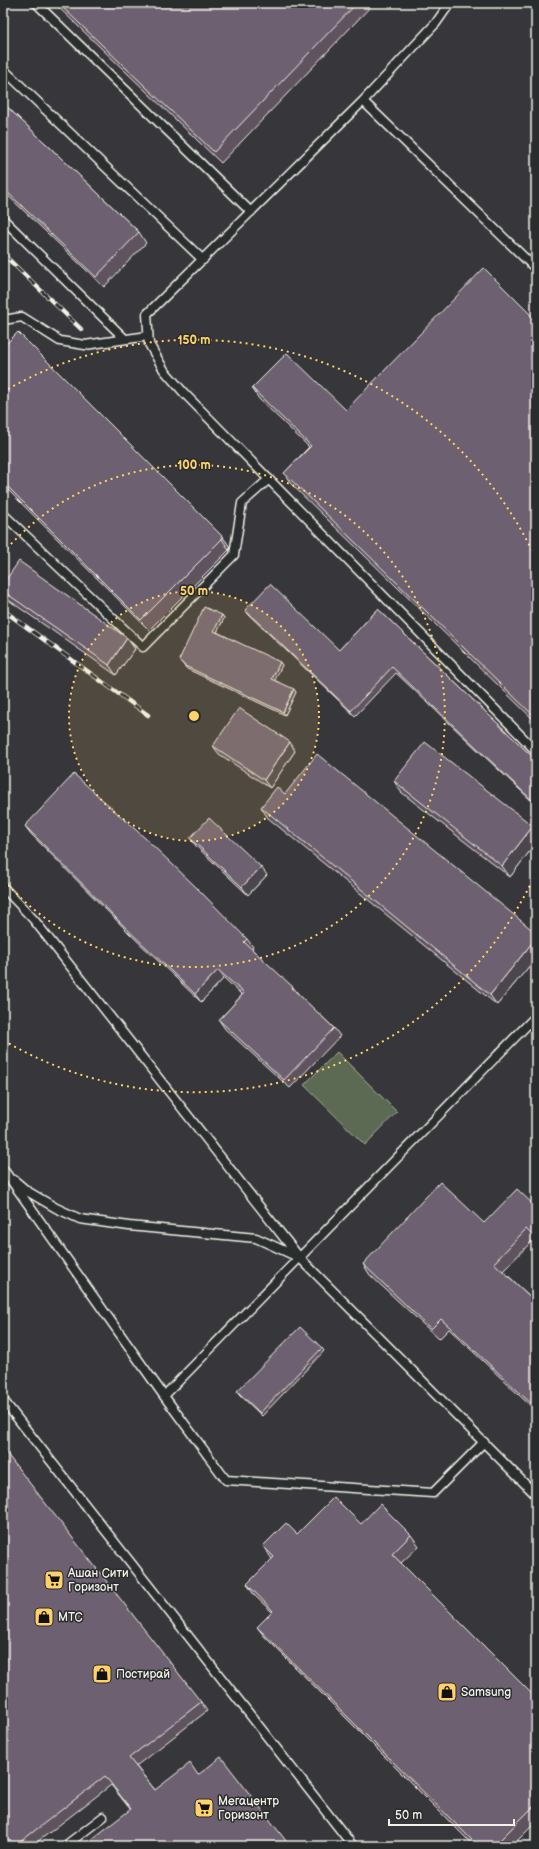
<svg xmlns="http://www.w3.org/2000/svg" width="539" height="1849" font-family="'Balsamiq Sans',sans-serif">
<rect width="100%" height="100%" fill="#37373b"/>
<filter id="ink" filterUnits="userSpaceOnUse"><feTurbulence type="fractalNoise" baseFrequency=".025" numOctaves="2"/><feDisplacementMap in="SourceGraphic" scale="8" xChannelSelector="R" yChannelSelector="G"/><feConvolveMatrix kernelMatrix="1 2 1 2 8 2 1 2 1" color-interpolation-filters="sRGB"/></filter>
<g filter="url(#ink)">
<path fill="#5b6a52" stroke="#a8ae9d" d="M 337,1052 L 397,1112 L 365,1145 L 304,1085 Z"/>
<g fill="none" stroke-linecap="round" stroke-linejoin="round">
<defs>
<path id="service" d="M 36,3 L 251,212
M 450,3 L 436,23 L 363,101 L 147,314 L 149,344 L 164,370 L 184,393 L 536,751
M 3,69 L 203,260
M 363,101 L 536,269
M 3,219 L 125,339
M 3,320 L 22,317 L 60,341 L 85,345 L 148,336
M 3,514 L 143,647 L 234,555 L 242,503 L 269,479
M 3,887 L 34,920 L 300,1258 L 536,1495
M 3,1169 L 164,1396 L 226,1480 L 433,1493 L 484,1442
M 14,1180 L 27,1191 L 56,1208 L 80,1219 L 129,1226 L 256,1238 L 298,1257
M 164,1396 L 536,1016
M 3,1400 L 353,1846
M 65,1846 L 103,1817"/>
</defs>
<use href="#service" stroke="#f4f1e8" stroke-width="11"/>
<use href="#service" stroke="#2a2d2e" stroke-width="8"/>
<defs>
<path id="rail" d="M 3,254 L 81,329
M 3,610 L 148,715"/>
</defs>
<use href="#rail" stroke="#f4f1e8" stroke-width="4.5"/>
<use href="#rail" stroke="#2a2d2e" stroke-width="3" stroke-dasharray="9" stroke-linecap="butt"/>
</g>
<path fill="#5e5360" stroke="#f4f1e8" d="M 54,3 L 374,3 L 221,163 Z
M 3,103 L 139,232 L 146,243 L 104,287 L 3,191 Z
M 536,320 L 536,722 L 291,484 L 284,473 L 309,447 L 259,399 L 252,388 L 346,410 Z
M 3,347 L 222,536 L 230,547 L 229,550 L 149,630 L 3,485 Z
M 3,584 L 127,638 L 135,649 L 116,675 L 7,599 L 3,593 Z
M 378,609 L 536,760 L 536,805 L 396,673 L 355,716 L 249,615 L 245,610 L 339,650 Z
M 222,615 L 224,618 L 217,632 L 282,665 L 274,680 L 296,692 L 285,715 L 187,669 L 179,660 Z
M 213,746 L 295,751 L 270,788 L 219,754 Z
M 394,781 L 533,826 L 536,830 L 536,843 L 510,877 L 401,792 Z
M 285,794 L 536,933 L 536,958 L 497,1005 L 268,818 L 261,807 Z
M 25,826 L 247,939 L 253,947 L 252,949 L 299,995 L 334,1028 L 340,1036 L 290,1088 L 225,1029 L 219,1020 L 242,995 L 224,978 L 201,1002 L 131,935 L 31,834 Z
M 190,838 L 267,875 L 248,895 L 196,846 Z
M 536,1207 L 536,1242 L 533,1240 L 503,1271 L 536,1302 L 536,1411 L 449,1329 L 439,1339 L 370,1275 L 363,1264 L 484,1223 Z
M 322,1348 L 324,1351 L 262,1416 L 239,1394 L 237,1391 Z
M 361,1524 L 411,1535 L 419,1546 L 401,1563 L 536,1698 L 536,1822 L 512,1846 L 474,1846 L 265,1637 L 257,1627 L 272,1612 L 254,1595 L 247,1584 L 272,1559 L 263,1546 L 297,1534 Z
M 201,1702 L 207,1711 L 136,1766 L 155,1790 L 198,1775 L 290,1846 L 130,1809 L 111,1785 L 32,1846 L 3,1846 Z"/>
<path fill="#4c444e" stroke="#f4f1e8" d="M 222,536 L 230,547 L 229,550 L 222,539 Z
M 222,615 L 224,618 L 216,634 L 214,631 Z
M 127,638 L 135,649 L 116,675 L 109,665 Z
M 280,662 L 282,665 L 274,682 L 272,679 Z
M 294,689 L 296,692 L 285,715 L 283,712 Z
M 290,742 L 295,751 L 270,788 L 264,780 Z
M 533,826 L 536,830 L 536,843 L 510,877 L 502,866 Z
M 261,867 L 267,875 L 248,895 L 242,887 Z
M 536,938 L 536,958 L 497,1005 L 490,995 Z
M 218,970 L 224,978 L 201,1002 L 195,994 Z
M 293,987 L 299,995 L 292,988 Z"/>
<path fill="#6d6170" stroke="#f4f1e8" d="M 58,3 L 357,3 L 214,152 Z
M 3,103 L 139,232 L 96,277 L 3,188 Z
M 484,268 L 536,320 L 536,718 L 284,473 L 311,446 L 252,388 L 287,353 L 346,410 Z
M 18,332 L 222,536 L 222,539 L 141,620 L 3,482 L 3,347 Z
M 19,561 L 127,638 L 109,665 L 3,591 L 3,584 Z
M 270,584 L 339,650 L 378,609 L 536,760 L 536,804 L 392,667 L 351,711 L 245,610 Z
M 204,607 L 222,615 L 214,631 L 280,662 L 272,679 L 294,689 L 283,712 L 185,666 L 179,660 Z
M 239,708 L 290,742 L 264,780 L 213,746 Z
M 425,742 L 533,826 L 502,866 L 394,781 Z
M 317,754 L 536,933 L 536,938 L 490,995 L 261,807 L 277,787 L 285,794 Z
M 74,774 L 146,839 L 197,888 L 247,939 L 244,942 L 293,987 L 292,988 L 334,1028 L 284,1080 L 219,1020 L 244,993 L 218,970 L 195,994 L 125,927 L 25,826 Z
M 209,818 L 261,867 L 242,887 L 190,838 Z
M 440,1182 L 484,1223 L 517,1189 L 536,1207 L 536,1239 L 526,1229 L 494,1263 L 536,1302 L 536,1408 L 441,1319 L 431,1329 L 363,1264 Z
M 300,1327 L 322,1348 L 260,1413 L 237,1391 Z
M 3,1449 L 201,1702 L 129,1758 L 155,1790 L 190,1763 L 198,1775 L 221,1757 L 290,1846 L 83,1846 L 131,1809 L 105,1776 L 15,1846 L 3,1846 Z
M 334,1497 L 361,1524 L 380,1504 L 411,1535 L 392,1554 L 536,1698 L 536,1804 L 494,1846 L 478,1846 L 257,1627 L 273,1611 L 247,1584 L 274,1557 L 263,1546 L 286,1523 L 297,1534 Z"/>
</g>
<circle cx="194" cy="716" r="125" fill="#ffd166" fill-opacity=".12"/>
<g fill="none" stroke="#ffd166" stroke-width="2" stroke-dasharray="2 4">
<circle cx="194" cy="716" r="125"/>
<path d="M3 553A251 251 0 1 1 3 879"/>
<path d="M535 875A376 376 0 0 1 3 1040M3 392A376 376 0 0 1 535 557"/>
</g>
<defs>
<symbol id="supermarket-square" viewBox="-11 -11 22 22"><rect x="-9" y="-9" width="18" height="18" rx="4" fill="#ffd166" stroke="#2a2d2e"/><path d="M-6-5.5h2.5l.6 2H6L4.5 2H-2.5L-4.4-4H-6ZM-1.5 3.2a1.3 1.3 0 1 0 .1 0ZM3 3.2a1.3 1.3 0 1 0 .1 0Z" fill="#111"/></symbol>
<symbol id="shop-square" viewBox="-11 -11 22 22"><rect x="-9" y="-9" width="18" height="18" rx="4" fill="#ffd166" stroke="#2a2d2e"/><path d="M-5-2.5h2.3a2.7 3.5 0 0 1 5.4 0H5L5.5 6h-11ZM-1.5-2.5h3a1.5 2.3 0 0 0-3 0Z" fill="#111"/></symbol>
</defs>
<g fill-rule="evenodd">
<use href="#supermarket-square" x="43" y="1569" width="22" height="22"/>
<use href="#shop-square" x="33" y="1606" width="22" height="22"/>
<use href="#shop-square" x="91" y="1663" width="22" height="22"/>
<use href="#shop-square" x="436" y="1681" width="22" height="22"/>
<use href="#supermarket-square" x="193" y="1797" width="22" height="22"/>
</g>
<g text-anchor="middle" stroke-width="3" stroke-linejoin="round" paint-order="stroke">
<g font-size="12" fill="#f4f1e8" stroke="#2a2d2e" text-anchor="start">
<text x="68" y="1577">Ашан Сити<tspan x="68" dy="14">Горизонт</tspan></text>
<text x="58" y="1621">МТС</text>
<text x="116" y="1678">Постирай</text>
<text x="461" y="1696">Samsung</text>
<text x="218" y="1805">Мегацентр<tspan x="218" dy="14">Горизонт</tspan></text>
</g>
</g>
<circle cx="194" cy="716" r="6" fill="#ffd166" stroke="#2a2d2e" stroke-width="2"/>
<g font-size="12" text-anchor="middle" font-weight="bold" fill="#ffd166" stroke="#2a2d2e" stroke-width="3" stroke-linejoin="round" paint-order="stroke">
<text x="194" y="344">150 m</text>
<text x="194" y="469">100 m</text>
<text x="194" y="595">50 m</text>
</g>
<rect width="539" height="1849" fill="none" stroke="#2a2d2e" stroke-width="16"/>
<rect x="8" y="8" width="523" height="1833" fill="none" stroke="#f4f1e8" stroke-width="1.5" filter="url(#ink)"/>
<path d="M389 1819v6h125v-6" fill="none" stroke="#f4f1e8" stroke-width="2"/>
<text x="395" y="1819" font-size="12" fill="#f4f1e8" stroke="#2a2d2e" stroke-width="3" paint-order="stroke">50 m</text>
</svg>
